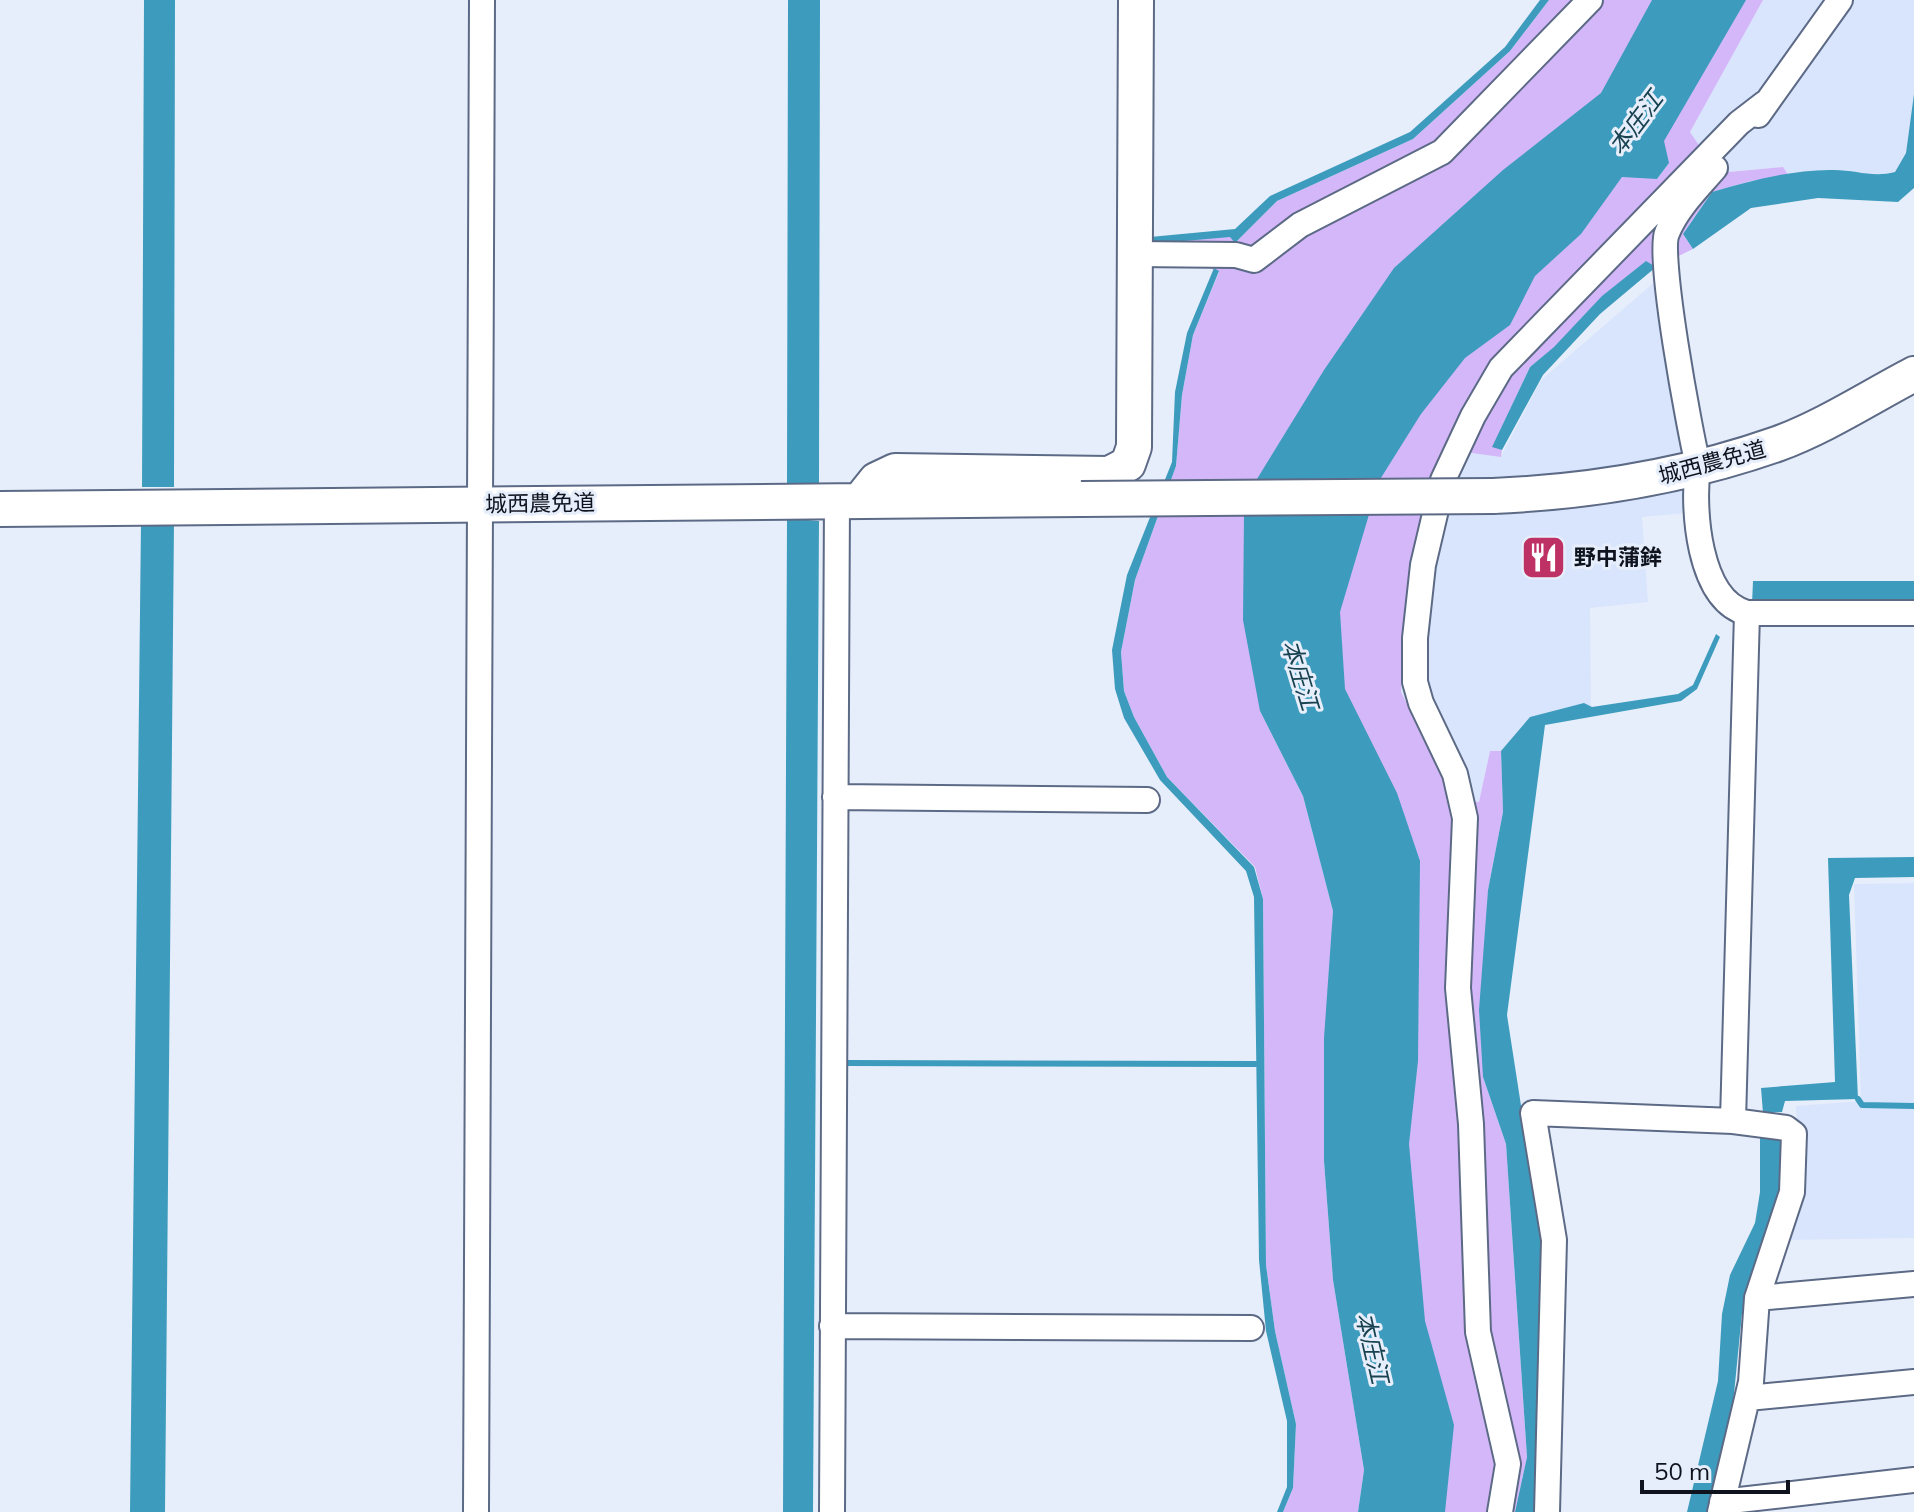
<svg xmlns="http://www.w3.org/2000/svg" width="1914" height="1512" font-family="Mulish,'Noto Sans JP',sans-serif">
<rect width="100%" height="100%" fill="#e7eefb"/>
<path fill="#d9e5fd" d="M 1763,0 L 1914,0 L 1914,94 L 1906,153 L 1895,172 L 1877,176 L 1834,170 L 1789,176 L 1782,167 L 1718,173 L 1690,132 Z
M 1673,266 L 1705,446 L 1594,472 L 1477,478 L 1463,509 L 1575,507 L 1708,480 L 1709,511 L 1642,517 L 1648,602 L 1590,608 L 1591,712 L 1532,723 L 1501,751 L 1490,751 L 1479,802 L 1456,800 L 1401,692 L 1409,575 L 1450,450 L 1501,456 L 1541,380 Z
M 1914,883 L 1914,1238 L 1785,1240 L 1799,1198 L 1796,1106 L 1861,1101 L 1854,884 Z"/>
<path fill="#d4b7f9" d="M 1549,0 L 1682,0 L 1616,106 L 1410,285 L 1260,711 L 1303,796 L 1333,911 L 1324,1161 L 1333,1280 L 1364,1470 L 1358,1512 L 1283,1512 L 1293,1488 L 1296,1424 L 1275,1331 L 1266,1265 L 1263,899 L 1255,867 L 1167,777 L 1134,717 L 1124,691 L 1121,652 L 1135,580 L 1176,466 L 1182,395 L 1193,335 L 1219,272 L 1150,244 L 1231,236 L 1235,243 L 1277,201 L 1413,139 L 1510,51 Z
M 1722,0 L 1763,0 L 1690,132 L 1718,173 L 1783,167 L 1789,176 L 1751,181 L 1712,192 L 1683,234 L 1693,249 L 1656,267 L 1530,367 L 1493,446 L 1502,450 L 1501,457 L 1450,450 L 1409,575 L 1401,692 L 1455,800 L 1479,802 L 1490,751 L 1501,751 L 1503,812 L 1488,890 L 1483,1077 L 1506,1144 L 1527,1457 L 1515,1512 L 1416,1512 L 1333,714 L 1340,472 L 1524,260 L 1629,165 L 1657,179 L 1669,163 L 1652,135 Z"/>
<path fill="#3d9cbd" d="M 144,0 L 175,0 L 174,487 L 142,487 Z
M 788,0 L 820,0 L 819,484 L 787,484 Z
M 1540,0 L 1549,0 L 1510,51 L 1413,139 L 1277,201 L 1235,243 L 1230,237 L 1150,244 L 1150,237 L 1235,229 L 1270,196 L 1410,132 L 1505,47 Z
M 1652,0 L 1746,0 L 1664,141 L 1669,163 L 1657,179 L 1622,177 L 1581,234 L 1535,276 L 1510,325 L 1465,358 L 1421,414 L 1379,481 L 1340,612 L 1345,689 L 1397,793 L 1420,861 L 1418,1061 L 1409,1144 L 1425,1321 L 1454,1425 L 1445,1512 L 1358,1512 L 1364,1470 L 1333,1280 L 1324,1161 L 1324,1038 L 1333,911 L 1303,796 L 1260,711 L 1243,620 L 1244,514 L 1257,479 L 1324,370 L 1394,268 L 1503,170 L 1601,93 Z
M 1914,94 L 1914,188 L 1898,202 L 1818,198 L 1751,208 L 1693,249 L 1683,234 L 1712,192 C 1750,181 1794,169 1834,170 C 1856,170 1873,178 1895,172 L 1906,153 Z
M 1646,261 L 1656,267 L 1600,314 L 1543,375 L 1502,450 L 1492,447 L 1530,367 L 1554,347 L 1602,296 Z
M 1214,268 L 1219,271 L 1193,335 L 1182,395 L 1176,466 L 1135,580 L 1121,652 L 1124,691 L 1134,717 L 1167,777 L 1254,867 L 1263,899 L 1266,1265 L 1275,1331 L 1296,1424 L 1293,1488 L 1283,1512 L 1277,1512 L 1287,1487 L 1287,1421 L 1266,1331 L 1259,1260 L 1254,897 L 1246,871 L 1160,780 L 1124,718 L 1115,689 L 1112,650 L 1127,575 L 1172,462 L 1175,392 L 1187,333 Z
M 787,518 L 819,521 L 813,1512 L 783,1512 Z
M 141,522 L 174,522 L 165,1512 L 130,1512 Z
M 1753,581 L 1914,581 L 1914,602 L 1752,604 Z
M 1716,634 L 1720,637 L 1697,689 L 1681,701 L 1545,725 L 1507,1015 L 1542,1241 L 1537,1512 L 1515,1512 L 1527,1457 L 1506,1144 L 1483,1077 L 1479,1010 L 1488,890 L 1503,812 L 1501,751 L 1530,717 L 1584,703 L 1592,707 L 1678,694 L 1693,685 Z
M 1914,857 L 1914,877 L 1855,878 L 1849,895 L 1858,1099 L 1785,1101 L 1782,1112 L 1763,1113 L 1761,1088 L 1835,1082 L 1828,858 Z
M 1760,1137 L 1783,1137 L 1783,1185 L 1742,1313 L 1733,1404 L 1707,1512 L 1687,1512 L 1718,1381 L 1722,1314 L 1730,1275 L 1755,1223 L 1760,1192 Z"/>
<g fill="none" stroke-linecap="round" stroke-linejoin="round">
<path stroke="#3d9cbd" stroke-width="6" d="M 846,1063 L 1256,1064
M 1858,1099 L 1862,1105 L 1914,1106"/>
<defs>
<path id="street" d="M 1758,115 L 1840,0
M 1715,168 C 1698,188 1677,208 1667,233 C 1657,255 1690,433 1698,465 C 1692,508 1698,600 1747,613 L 1914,613
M 1135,254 L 1236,255 L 1254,260 L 1300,225 L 1442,152 L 1590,0
M 835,797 L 1147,800
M 1757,1298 L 1914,1284
M 832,1326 L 1251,1328
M 1748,1398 L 1914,1382
M 1722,1502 L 1914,1480
M 476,1512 L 482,0
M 832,1512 L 837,500
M 1500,1512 L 1508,1464 L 1478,1332 L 1471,1124 L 1458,988 L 1465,818 L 1455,774 L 1421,703 L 1415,682 L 1415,638 L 1423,565 L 1443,480 L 1473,416 L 1501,368 L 1739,123 L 1765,103
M 1547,1512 L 1554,1240 L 1533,1113 L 1733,1121
M 1720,1512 L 1751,1382 L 1757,1298 L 1792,1192 L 1794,1134 L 1786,1128 L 1733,1121 L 1747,613"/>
<path id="secondary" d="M 1493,496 C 1589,492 1686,476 1777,444 C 1824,427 1870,397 1914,374
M 860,500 L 876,480 L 895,471 L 1109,474 L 1128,464 L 1134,447 L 1136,0
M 0,509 L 1081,499"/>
</defs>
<use href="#street" stroke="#5c6a86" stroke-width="28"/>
<use href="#secondary" stroke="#5c6a86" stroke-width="38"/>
<use href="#street" stroke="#fff" stroke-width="24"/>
<use href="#secondary" stroke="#fff" stroke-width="34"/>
<defs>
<path id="secondary-bridge" d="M 1081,499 L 1493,496"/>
</defs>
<use href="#secondary-bridge" stroke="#5c6a86" stroke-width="38" stroke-linecap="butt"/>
<use href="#secondary-bridge" stroke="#fff" stroke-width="34"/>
</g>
<defs>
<symbol id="restaurant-square" viewBox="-11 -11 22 22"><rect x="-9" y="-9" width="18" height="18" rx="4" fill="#be3164" stroke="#e7eefb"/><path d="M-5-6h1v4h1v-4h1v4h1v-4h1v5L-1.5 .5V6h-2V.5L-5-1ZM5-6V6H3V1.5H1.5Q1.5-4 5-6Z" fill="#fff"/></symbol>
</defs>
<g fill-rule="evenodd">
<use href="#restaurant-square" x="1518" y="532" width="51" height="51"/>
</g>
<g text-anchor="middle" stroke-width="6" stroke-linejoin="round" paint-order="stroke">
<g font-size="22" fill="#0e131e" stroke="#e7eefb">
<text transform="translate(1712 462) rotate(-15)" y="8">城西農免道</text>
<text transform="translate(540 503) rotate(-1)" y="8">城西農免道</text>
</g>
<g font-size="22" font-weight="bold" fill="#0e131e" stroke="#e7eefb" text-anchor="start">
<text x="1574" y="565">野中蒲鉾</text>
</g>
<g font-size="24" font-style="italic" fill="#184250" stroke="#e7eefb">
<text transform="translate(1636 123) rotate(-53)" y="8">本庄江</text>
<text transform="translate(1300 675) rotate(73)" y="8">本庄江</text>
<text transform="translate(1372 1348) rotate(77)" y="8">本庄江</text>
</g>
</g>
<path d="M1642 1480v12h146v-12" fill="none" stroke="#0e131e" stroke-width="4"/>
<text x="1654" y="1480" font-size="24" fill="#0e131e" stroke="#e7eefb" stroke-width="6" paint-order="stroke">50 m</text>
</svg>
